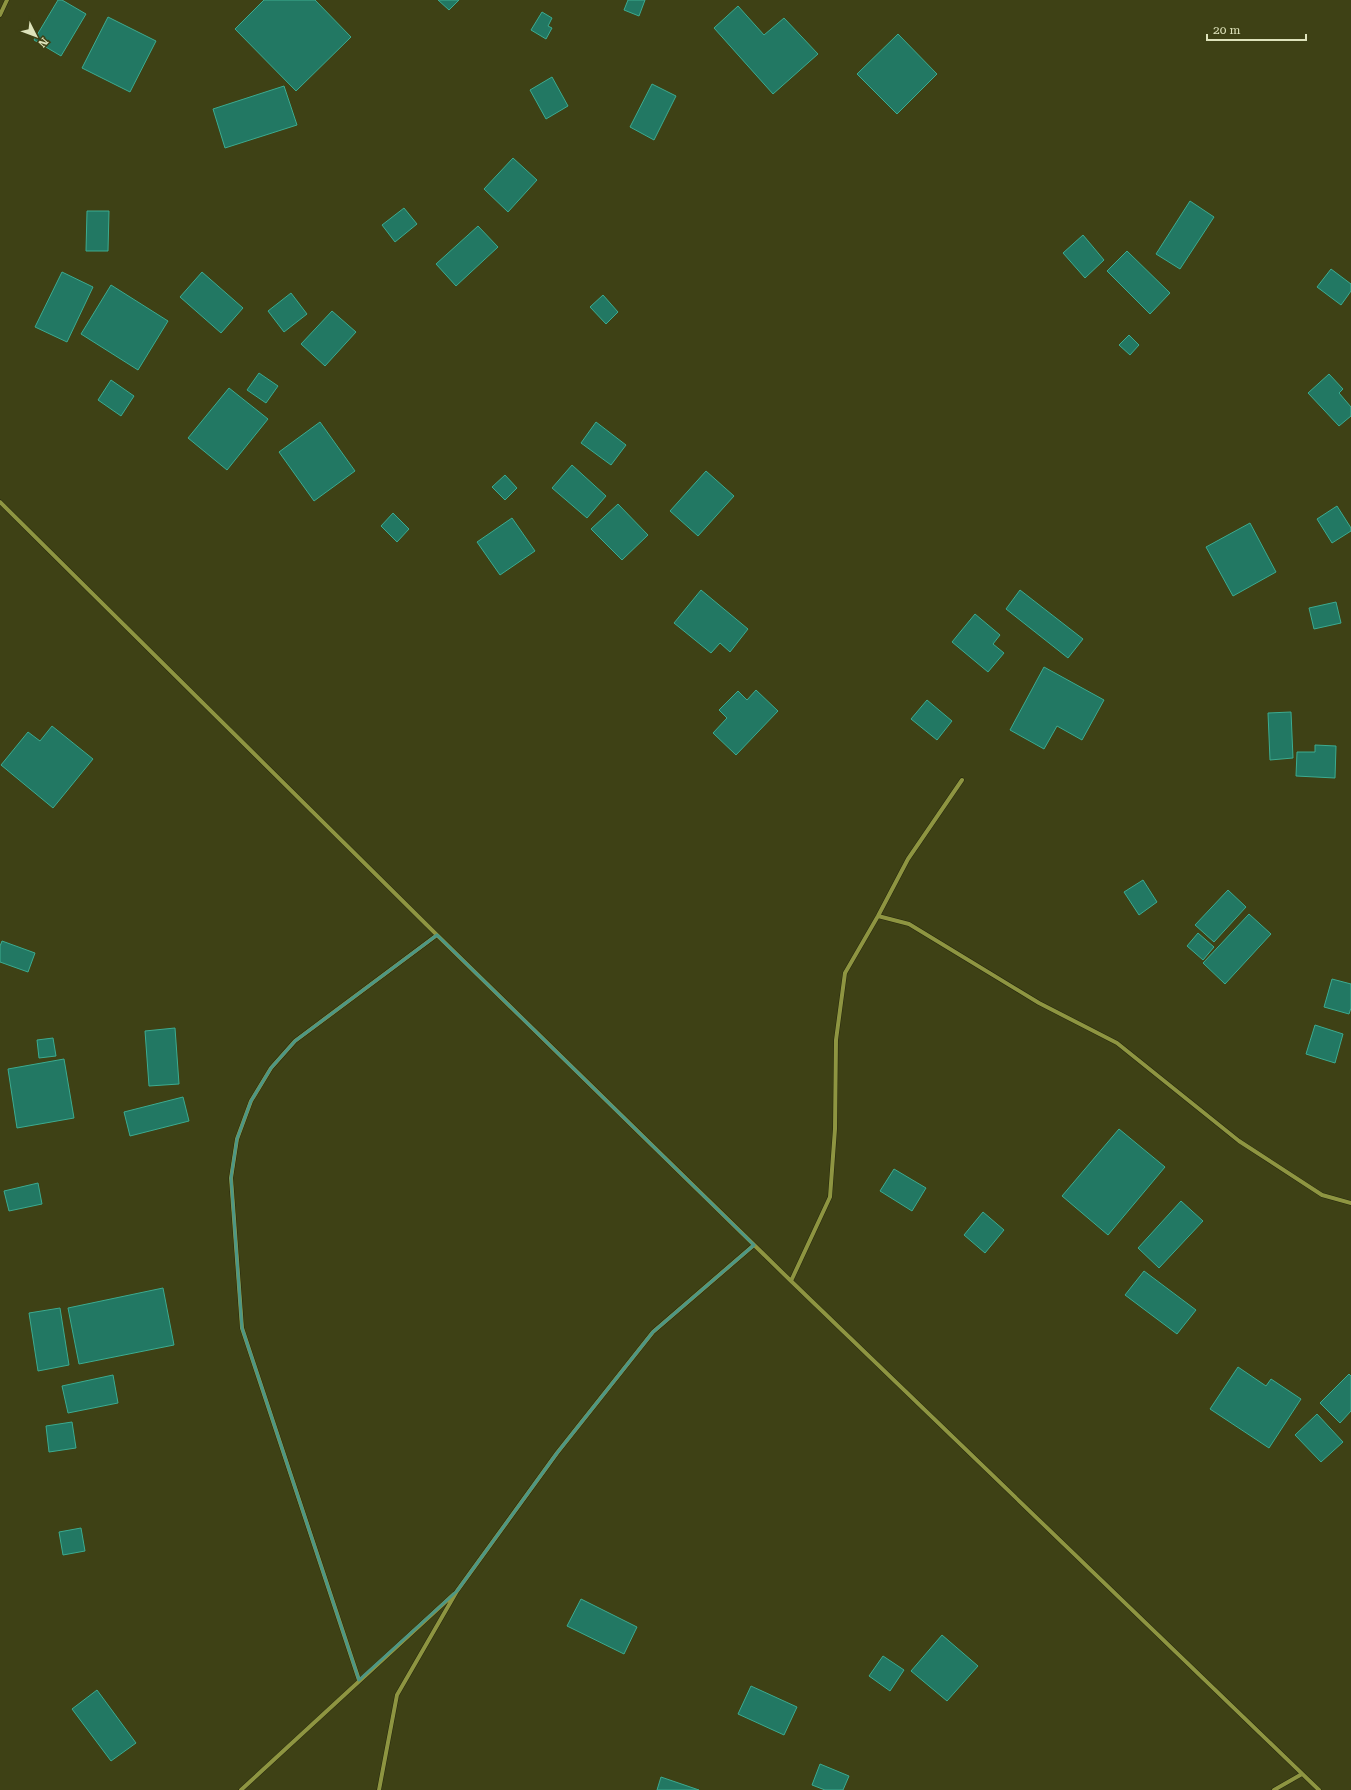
<svg xmlns="http://www.w3.org/2000/svg" width="1351" height="1790" font-family="'Roboto Serif',serif">
<rect width="100%" height="100%" fill="#3e4115"/>
<path fill="#227863" stroke="#3cab90" d="M 58,0 L 62,0 L 86,14 L 61,56 L 34,40 Z
M 264,0 L 315,0 L 351,37 L 296,91 L 235,29 Z
M 438,0 L 459,0 L 449,10 Z
M 628,0 L 645,0 L 639,16 L 624,10 Z
M 738,6 L 764,35 L 784,18 L 818,54 L 773,94 L 714,28 Z
M 542,12 L 552,18 L 548,26 L 552,28 L 546,39 L 531,30 Z
M 108,17 L 156,41 L 130,92 L 82,68 Z
M 898,34 L 937,74 L 897,114 L 857,74 Z
M 552,77 L 568,106 L 546,119 L 530,90 Z
M 652,84 L 676,96 L 654,140 L 630,127 Z
M 284,86 L 297,125 L 225,148 L 213,109 Z
M 513,158 L 537,180 L 508,212 L 484,189 Z
M 1190,201 L 1214,217 L 1180,269 L 1156,254 Z
M 404,208 L 417,224 L 395,242 L 382,225 Z
M 87,211 L 109,211 L 108,251 L 86,251 Z
M 478,226 L 498,247 L 456,286 L 436,264 Z
M 1083,235 L 1104,260 L 1085,278 L 1063,253 Z
M 1127,251 L 1170,293 L 1150,314 L 1107,271 Z
M 1331,269 L 1351,284 L 1351,291 L 1341,305 L 1317,287 Z
M 62,272 L 93,287 L 67,342 L 35,327 Z
M 202,272 L 243,308 L 221,333 L 180,297 Z
M 111,285 L 168,321 L 138,370 L 81,334 Z
M 291,293 L 307,314 L 284,332 L 268,311 Z
M 603,295 L 618,312 L 606,324 L 590,307 Z
M 332,311 L 356,332 L 325,366 L 301,344 Z
M 1129,335 L 1139,345 L 1130,355 L 1119,345 Z
M 259,373 L 278,386 L 266,403 L 247,390 Z
M 1329,374 L 1343,389 L 1339,393 L 1351,407 L 1351,416 L 1339,426 L 1308,393 Z
M 111,380 L 134,396 L 121,416 L 98,400 Z
M 229,388 L 268,419 L 227,470 L 188,438 Z
M 320,422 L 355,471 L 314,501 L 279,452 Z
M 596,422 L 626,445 L 611,465 L 581,443 Z
M 572,465 L 606,496 L 587,518 L 552,488 Z
M 706,471 L 734,496 L 698,536 L 670,511 Z
M 505,475 L 517,488 L 505,500 L 492,487 Z
M 618,504 L 648,535 L 622,560 L 591,529 Z
M 1337,506 L 1351,528 L 1351,531 L 1332,543 L 1317,519 Z
M 393,513 L 409,529 L 397,542 L 381,526 Z
M 512,518 L 535,551 L 500,575 L 477,542 Z
M 1250,523 L 1276,572 L 1233,596 L 1206,547 Z
M 701,590 L 748,629 L 730,652 L 720,643 L 711,653 L 674,623 Z
M 1020,590 L 1083,639 L 1068,658 L 1006,609 Z
M 1336,602 L 1341,623 L 1314,629 L 1309,608 Z
M 975,614 L 1000,635 L 993,644 L 1004,653 L 988,672 L 952,642 Z
M 1044,667 L 1104,700 L 1082,740 L 1057,726 L 1044,749 L 1010,730 Z
M 756,690 L 778,711 L 736,755 L 713,733 L 727,718 L 719,710 L 738,691 L 747,700 Z
M 927,700 L 952,721 L 937,740 L 911,719 Z
M 1291,712 L 1293,758 L 1270,760 L 1268,713 Z
M 52,726 L 93,759 L 53,808 L 1,765 L 28,732 L 40,741 Z
M 1315,745 L 1336,746 L 1335,778 L 1296,776 L 1297,752 L 1315,752 Z
M 1143,880 L 1157,902 L 1139,915 L 1124,892 Z
M 1228,890 L 1246,907 L 1214,942 L 1195,925 Z
M 1249,914 L 1271,934 L 1225,984 L 1203,963 Z
M 1198,933 L 1214,947 L 1203,960 L 1187,946 Z
M 2,941 L 35,953 L 28,972 L 0,962 L 0,946 Z
M 1332,979 L 1351,984 L 1351,1008 L 1349,1014 L 1324,1007 Z
M 1315,1025 L 1343,1034 L 1335,1063 L 1306,1054 Z
M 175,1028 L 179,1084 L 149,1086 L 145,1031 Z
M 53,1038 L 56,1056 L 39,1058 L 37,1040 Z
M 64,1059 L 74,1118 L 17,1128 L 8,1069 Z
M 183,1097 L 189,1121 L 130,1136 L 124,1112 Z
M 1119,1129 L 1165,1167 L 1108,1235 L 1062,1196 Z
M 894,1169 L 926,1188 L 912,1211 L 880,1191 Z
M 38,1183 L 42,1204 L 9,1211 L 4,1191 Z
M 1181,1201 L 1203,1221 L 1159,1268 L 1138,1248 Z
M 983,1212 L 1004,1230 L 985,1253 L 964,1235 Z
M 1144,1271 L 1196,1310 L 1177,1334 L 1125,1295 Z
M 163,1288 L 174,1345 L 79,1364 L 68,1308 Z
M 60,1308 L 69,1365 L 38,1371 L 29,1313 Z
M 1238,1367 L 1266,1386 L 1271,1379 L 1301,1399 L 1269,1448 L 1210,1409 Z
M 1349,1374 L 1351,1376 L 1351,1411 L 1340,1423 L 1320,1403 Z
M 113,1375 L 118,1403 L 68,1413 L 62,1386 Z
M 1317,1414 L 1343,1442 L 1321,1462 L 1295,1435 Z
M 72,1422 L 76,1448 L 49,1452 L 46,1426 Z
M 81,1528 L 85,1551 L 63,1555 L 59,1532 Z
M 581,1599 L 637,1627 L 624,1654 L 567,1626 Z
M 942,1635 L 978,1666 L 947,1701 L 911,1671 Z
M 883,1656 L 904,1670 L 890,1691 L 869,1676 Z
M 751,1686 L 797,1707 L 784,1735 L 738,1714 Z
M 97,1690 L 136,1743 L 111,1761 L 72,1709 Z
M 820,1764 L 849,1776 L 843,1790 L 825,1790 L 812,1785 Z
M 661,1777 L 699,1790 L 657,1790 Z"/>
<g fill="none" stroke-linecap="round" stroke-linejoin="round">
<defs>
<path id="minor" d="M 0,15 L 7,0
M 0,502 L 437,935 L 791,1281 L 1319,1790
M 878,916 L 909,924 L 1039,1003 L 1117,1043 L 1239,1141 L 1322,1195 L 1351,1203
M 791,1281 L 830,1197 L 835,1129 L 836,1040 L 845,973 L 878,916 L 908,859 L 962,780
M 359,1680 L 242,1328 L 231,1178 L 237,1139 L 251,1101 L 271,1068 L 295,1041 L 437,935
M 241,1790 L 454,1594
M 379,1790 L 397,1695 L 457,1591 L 557,1453 L 653,1332 L 754,1245
M 1274,1790 L 1302,1774"/>
</defs>
<use href="#minor" stroke="#25270c" stroke-width="5"/>
<use href="#minor" stroke="#8e9541" stroke-width="4"/>
</g>
<path fill="none" stroke="#4d9785" stroke-width="3" stroke-linejoin="round" d="M 437,935 L 754,1245 L 653,1332 L 557,1453 L 457,1591 L 359,1680 L 242,1328 L 231,1178 L 237,1139 L 251,1101 L 271,1068 L 295,1041 Z"/>
<g transform="translate(36 36) rotate(132)" stroke="#3e4115" stroke-width="3" paint-order="stroke">
<path d="M0-3L7 15L0 10L-7 15Z" fill="#dee3bb"/>
<text y="-6" font-size="11" font-weight="bold" text-anchor="middle" fill="#dee3bb">N</text>
</g>
<path d="M1207 34v6h99v-6" fill="none" stroke="#dee3bb" stroke-width="2"/>
<text x="1213" y="34" font-size="12" fill="#dee3bb" stroke="#3e4115" stroke-width="3" paint-order="stroke">20 m</text>
</svg>
